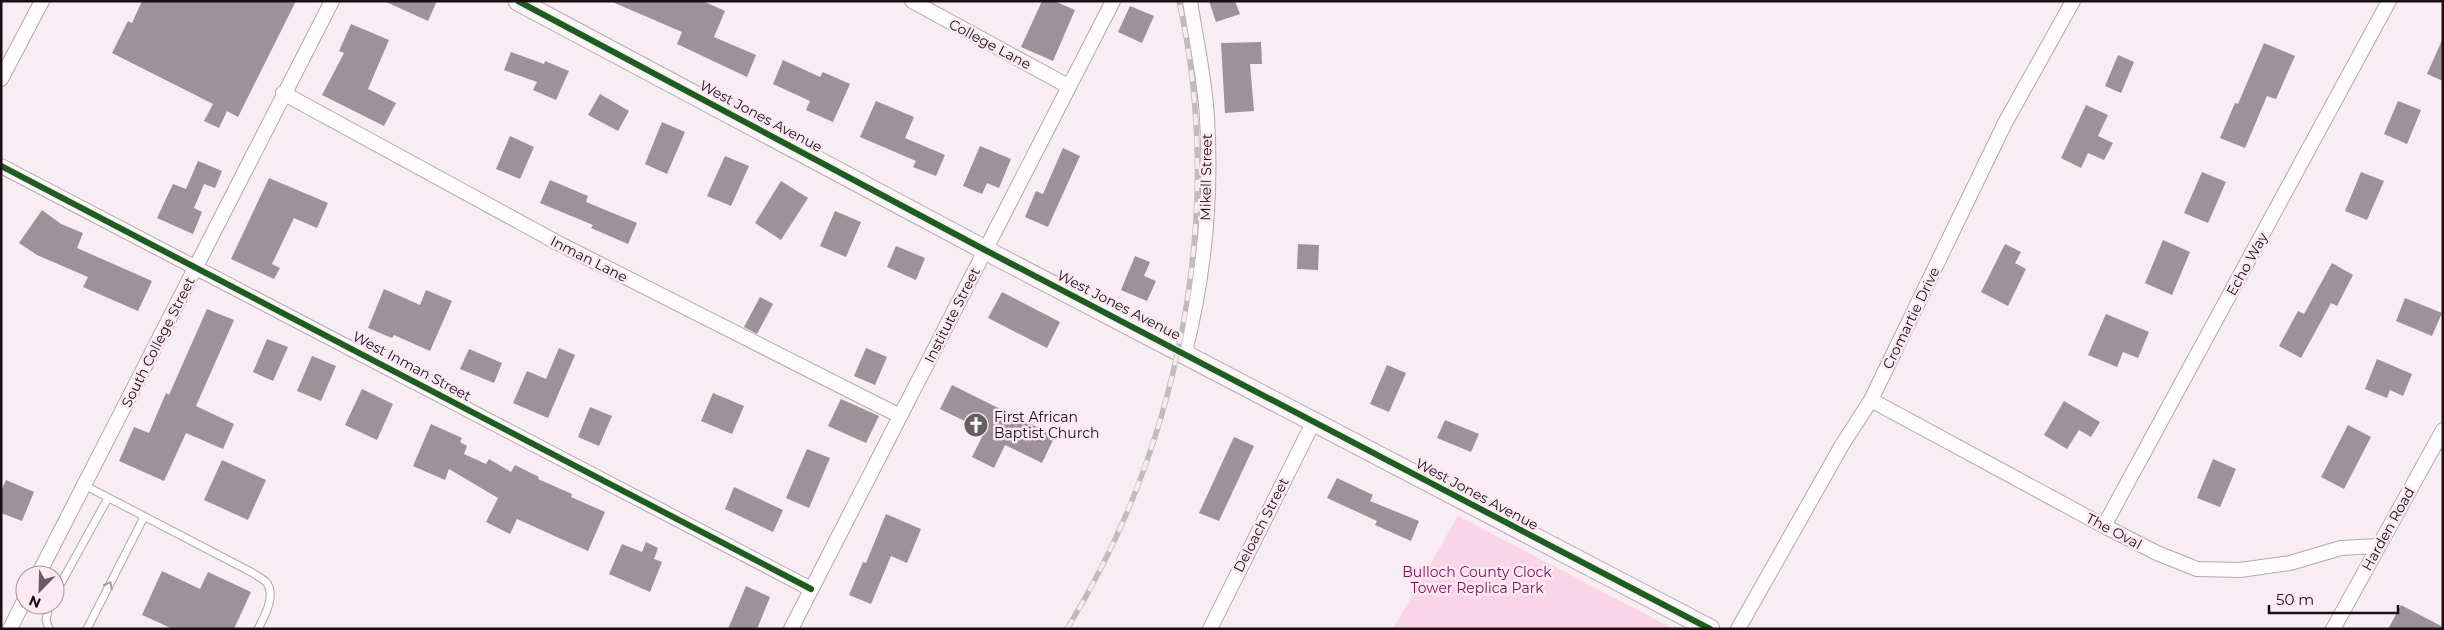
<svg xmlns="http://www.w3.org/2000/svg" width="2444" height="630" font-family="Montserrat,sans-serif">
<rect width="100%" height="100%" fill="#f8edf2"/>
<path fill="#fad5e7" d="M 1458,516 L 1674,629 L 1393,629 Z"/>
<path fill="#9c9297" d="M 142,1 L 296,1 L 238,117 L 227,111 L 219,128 L 204,121 L 213,104 L 112,53 L 128,21 L 132,23 Z
M 384,1 L 437,1 L 428,21 Z
M 610,1 L 703,1 L 725,11 L 714,37 L 756,55 L 747,77 L 677,44 L 682,32 Z
M 1042,1 L 1054,1 L 1075,10 L 1053,61 L 1021,47 Z
M 1209,1 L 1235,1 L 1240,14 L 1216,22 Z
M 1130,6 L 1154,16 L 1142,43 L 1118,32 Z
M 351,24 L 389,40 L 368,89 L 396,103 L 384,126 L 322,95 L 344,53 L 339,51 Z
M 2443,38 L 2443,81 L 2427,74 Z
M 1261,42 L 1262,64 L 1250,64 L 1254,111 L 1225,113 L 1221,43 Z
M 2264,43 L 2295,56 L 2276,99 L 2267,96 L 2245,148 L 2220,138 L 2235,103 L 2238,104 Z
M 511,52 L 544,64 L 545,61 L 569,71 L 556,100 L 533,90 L 537,82 L 504,70 Z
M 2118,55 L 2134,62 L 2121,93 L 2105,86 Z
M 783,60 L 820,77 L 823,72 L 850,84 L 833,122 L 806,110 L 810,101 L 773,84 Z
M 600,94 L 629,111 L 618,131 L 588,115 Z
M 876,101 L 914,117 L 905,138 L 945,155 L 936,176 L 913,167 L 916,161 L 860,137 Z
M 2398,101 L 2421,110 L 2407,144 L 2384,134 Z
M 2086,105 L 2108,115 L 2098,136 L 2113,143 L 2104,160 L 2088,153 L 2081,168 L 2061,158 Z
M 662,122 L 685,132 L 667,174 L 645,164 Z
M 510,136 L 534,147 L 520,179 L 496,169 Z
M 980,146 L 1011,159 L 999,188 L 987,183 L 982,194 L 963,186 Z
M 1063,148 L 1080,156 L 1048,227 L 1025,217 L 1036,191 L 1043,194 Z
M 725,156 L 749,166 L 731,206 L 707,196 Z
M 198,161 L 222,171 L 215,188 L 204,184 L 194,208 L 202,212 L 193,234 L 157,218 L 173,184 L 186,189 Z
M 2202,172 L 2226,182 L 2208,223 L 2184,213 Z
M 2361,172 L 2384,181 L 2367,220 L 2345,211 Z
M 269,178 L 328,203 L 317,228 L 294,218 L 272,264 L 280,268 L 274,279 L 231,259 Z
M 550,180 L 588,196 L 586,202 L 637,223 L 628,244 L 591,228 L 593,225 L 540,203 Z
M 781,181 L 808,198 L 781,240 L 755,223 Z
M 42,210 L 61,224 L 83,233 L 77,248 L 152,281 L 138,311 L 83,287 L 88,277 L 37,255 L 19,243 Z
M 835,211 L 861,222 L 846,257 L 820,246 Z
M 2163,240 L 2190,252 L 2172,295 L 2145,283 Z
M 1298,244 L 1319,245 L 1318,270 L 1297,269 Z
M 2005,244 L 2021,252 L 2015,263 L 2026,269 L 2008,306 L 1981,292 Z
M 896,246 L 925,258 L 916,280 L 887,267 Z
M 1135,256 L 1150,262 L 1144,276 L 1156,281 L 1147,301 L 1121,290 Z
M 2332,263 L 2353,275 L 2337,306 L 2331,303 L 2301,358 L 2279,346 L 2298,311 L 2304,314 Z
M 384,289 L 420,305 L 426,290 L 452,301 L 430,351 L 394,335 L 392,338 L 368,328 Z
M 1002,292 L 1060,322 L 1047,348 L 988,318 Z
M 760,297 L 773,304 L 757,334 L 744,327 Z
M 2405,298 L 2442,313 L 2432,336 L 2396,321 Z
M 207,309 L 234,320 L 196,406 L 234,424 L 223,449 L 186,433 L 164,481 L 119,461 L 134,427 L 149,433 L 166,393 L 169,395 Z
M 2106,314 L 2149,332 L 2138,358 L 2123,352 L 2117,367 L 2088,355 Z
M 267,339 L 288,347 L 273,381 L 253,372 Z
M 559,348 L 575,355 L 548,418 L 513,403 L 527,371 L 546,379 Z
M 866,348 L 887,357 L 875,385 L 854,376 Z
M 469,349 L 502,363 L 494,383 L 460,369 Z
M 312,356 L 336,366 L 321,401 L 297,391 Z
M 2377,359 L 2412,374 L 2403,396 L 2390,390 L 2387,398 L 2365,389 Z
M 1387,365 L 1406,373 L 1389,412 L 1370,404 Z
M 952,385 L 1055,436 L 1042,463 L 1005,445 L 994,468 L 972,457 L 985,431 L 940,409 Z
M 362,389 L 393,404 L 377,440 L 345,425 Z
M 713,393 L 744,406 L 732,434 L 701,421 Z
M 841,399 L 879,416 L 866,443 L 828,426 Z
M 2064,401 L 2100,422 L 2091,437 L 2079,430 L 2067,449 L 2044,435 Z
M 590,407 L 612,416 L 599,446 L 578,437 Z
M 1445,420 L 1479,434 L 1471,452 L 1437,438 Z
M 431,424 L 462,438 L 460,442 L 467,446 L 464,454 L 486,464 L 489,459 L 511,472 L 515,465 L 539,477 L 538,479 L 572,494 L 571,497 L 605,512 L 588,551 L 517,519 L 510,534 L 486,522 L 498,498 L 449,469 L 445,480 L 413,466 Z
M 2348,425 L 2371,437 L 2344,489 L 2321,477 Z
M 1234,437 L 1254,446 L 1219,521 L 1199,513 Z
M 807,449 L 830,458 L 809,508 L 786,498 Z
M 2213,459 L 2236,469 L 2220,507 L 2197,498 Z
M 222,460 L 266,480 L 248,520 L 204,500 Z
M 1337,478 L 1373,495 L 1370,501 L 1419,521 L 1411,541 L 1375,525 L 1377,521 L 1327,498 Z
M 6,480 L 34,492 L 22,521 L 1,513 L 1,491 Z
M 734,487 L 783,510 L 773,532 L 725,509 Z
M 886,514 L 921,529 L 907,563 L 891,556 L 871,604 L 849,595 L 863,562 L 866,563 Z
M 646,542 L 658,548 L 654,559 L 662,562 L 650,592 L 609,574 L 622,544 L 642,552 Z
M 162,571 L 200,589 L 208,572 L 251,592 L 234,629 L 173,629 L 142,615 Z
M 746,586 L 770,597 L 757,629 L 728,629 Z
M 2401,605 L 2443,627 L 2443,629 L 2388,629 Z"/>
<g fill="none" stroke-linecap="round" stroke-linejoin="round">
<defs>
<path id="lane" d="M 84,485 L 253,573 C 257,576 263,579 266,582 C 277,595 264,617 258,629
M 55,594 L 108,498
M 49,629 L 46,620 L 49,605
M 87,629 L 144,517"/>
<path id="street" d="M 912,1 L 1068,86
M 1,79 L 42,1
M 283,93 L 558,243 L 900,416
M 1,166 L 811,589
M 1185,352 C 1204,276 1212,197 1207,118 C 1205,79 1196,40 1190,1
M 1871,400 L 2104,526 L 2157,553 L 2197,569 L 2240,570 L 2290,563 L 2341,548 L 2378,546
M 2104,526 L 2389,1
M 38,575 L 332,1
M 10,629 L 25,599
M 791,629 L 1113,1
M 1210,629 L 1313,423
M 1738,629 L 1842,445 L 1871,400 L 2005,123 L 2073,1
M 2333,629 L 2443,430"/>
<path id="secondary" d="M 518,1 L 985,250 L 1710,629"/>
</defs>
<use href="#lane" stroke="#b2a8ad" stroke-width="9"/>
<use href="#street" stroke="#b2a8ad" stroke-width="16"/>
<use href="#secondary" stroke="#b2a8ad" stroke-width="21"/>
<use href="#lane" stroke="#fefcfd" stroke-width="7"/>
<use href="#street" stroke="#fefcfd" stroke-width="14"/>
<use href="#secondary" stroke="#fbf7f9" stroke-width="19"/>
<defs>
<path id="rail" d="M 1067,629 C 1180,444 1226,213 1179,1"/>
</defs>
<use href="#rail" stroke="#bebcbd" stroke-width="5.5"/>
<use href="#rail" stroke="#fce9f2" stroke-width="4" stroke-dasharray="11" stroke-linecap="butt"/>
<defs>
<path id="cycleway" d="M 518,1 L 985,250 L 1710,629
M 1,166 L 811,589"/>
</defs>
<use href="#cycleway" stroke="#fce9f2" stroke-width="9"/>
<use href="#cycleway" stroke="#1b5e20" stroke-width="6"/>
</g>
<defs><path id="oneway-chevron" d="M-2-3.5L2.5 0L-2 3.5" fill="none" stroke-width="1.6" stroke-linecap="round" stroke-linejoin="round" transform="scale(1.25)"/></defs>
<use stroke="#a39da0" href="#oneway-chevron" transform="translate(109 585) rotate(-63)"/>
<defs>
<symbol id="church-disc" viewBox="-11 -11 22 22"><circle r="9.5" fill="#685d62" stroke="#fce9f2"/><path d="M-1.2-6h2.4v3.5h3.3v2.4h-3.3V6h-2.4V-.1h-3.3v-2.4h3.3Z" fill="#fff"/></symbol>
</defs>
<g fill-rule="evenodd">
<use href="#church-disc" x="962" y="411" width="28" height="28"/>
</g>
<g text-anchor="middle" stroke-width="5" stroke-linejoin="round" paint-order="stroke">
<g font-size="14" fill="#1a0f15" stroke="#fce9f2">
<text transform="translate(990 44) rotate(28)" y="5">College Lane</text>
<text transform="translate(761 116) rotate(28)" y="5">West Jones Avenue</text>
<text transform="translate(1206 177) rotate(-89)" y="5">Mikell Street</text>
<text transform="translate(589 259) rotate(27)" y="5">Inman Lane</text>
<text transform="translate(2247 264) rotate(-61)" y="5">Echo Way</text>
<text transform="translate(1119 305) rotate(27)" y="5">West Jones Avenue</text>
<text transform="translate(952 315) rotate(-63)" y="5">Institute Street</text>
<text transform="translate(1911 318) rotate(-64)" y="5">Cromartie Drive</text>
<text transform="translate(158 342) rotate(-63)" y="5">South College Street</text>
<text transform="translate(412 366) rotate(28)" y="5">West Inman Street</text>
<text transform="translate(1477 494) rotate(28)" y="5">West Jones Avenue</text>
<text transform="translate(1261 525) rotate(-63)" y="5">Deloach Street</text>
<text transform="translate(2388 529) rotate(-61)" y="5">Harden Road</text>
<text transform="translate(2114 531) rotate(28)" y="5">The Oval</text>
</g>
<g font-size="14" fill="#1a0f15" stroke="#fce9f2" text-anchor="start">
<text x="994" y="422">First African<tspan x="994" dy="16">Baptist Church</tspan></text>
</g>
<g font-size="14" fill="#82135b" stroke="#fce9f2">
<text x="1477" y="577">Bulloch County Clock<tspan x="1477" dy="16">Tower Replica Park</tspan></text>
</g>
</g>
<rect width="2444" height="630" fill="none" stroke="#1a0f15" stroke-width="5"/>
<g transform="translate(40 590) rotate(203)"><circle r="24" fill="#fce9f2" stroke="#a2929a"/>
<path d="M0-4L9 19L0 12L-9 19Z" fill="#685d62"/>
<text y="-8" font-size="14" font-weight="bold" text-anchor="middle" fill="#1a0f15">N</text>
</g>
<path d="M2269 605v8h129v-8" fill="none" stroke="#1a0f15" stroke-width="2.5"/>
<text x="2276" y="605" font-size="15" fill="#1a0f15" stroke="#fce9f2" stroke-width="4" paint-order="stroke">50 m</text>
</svg>
